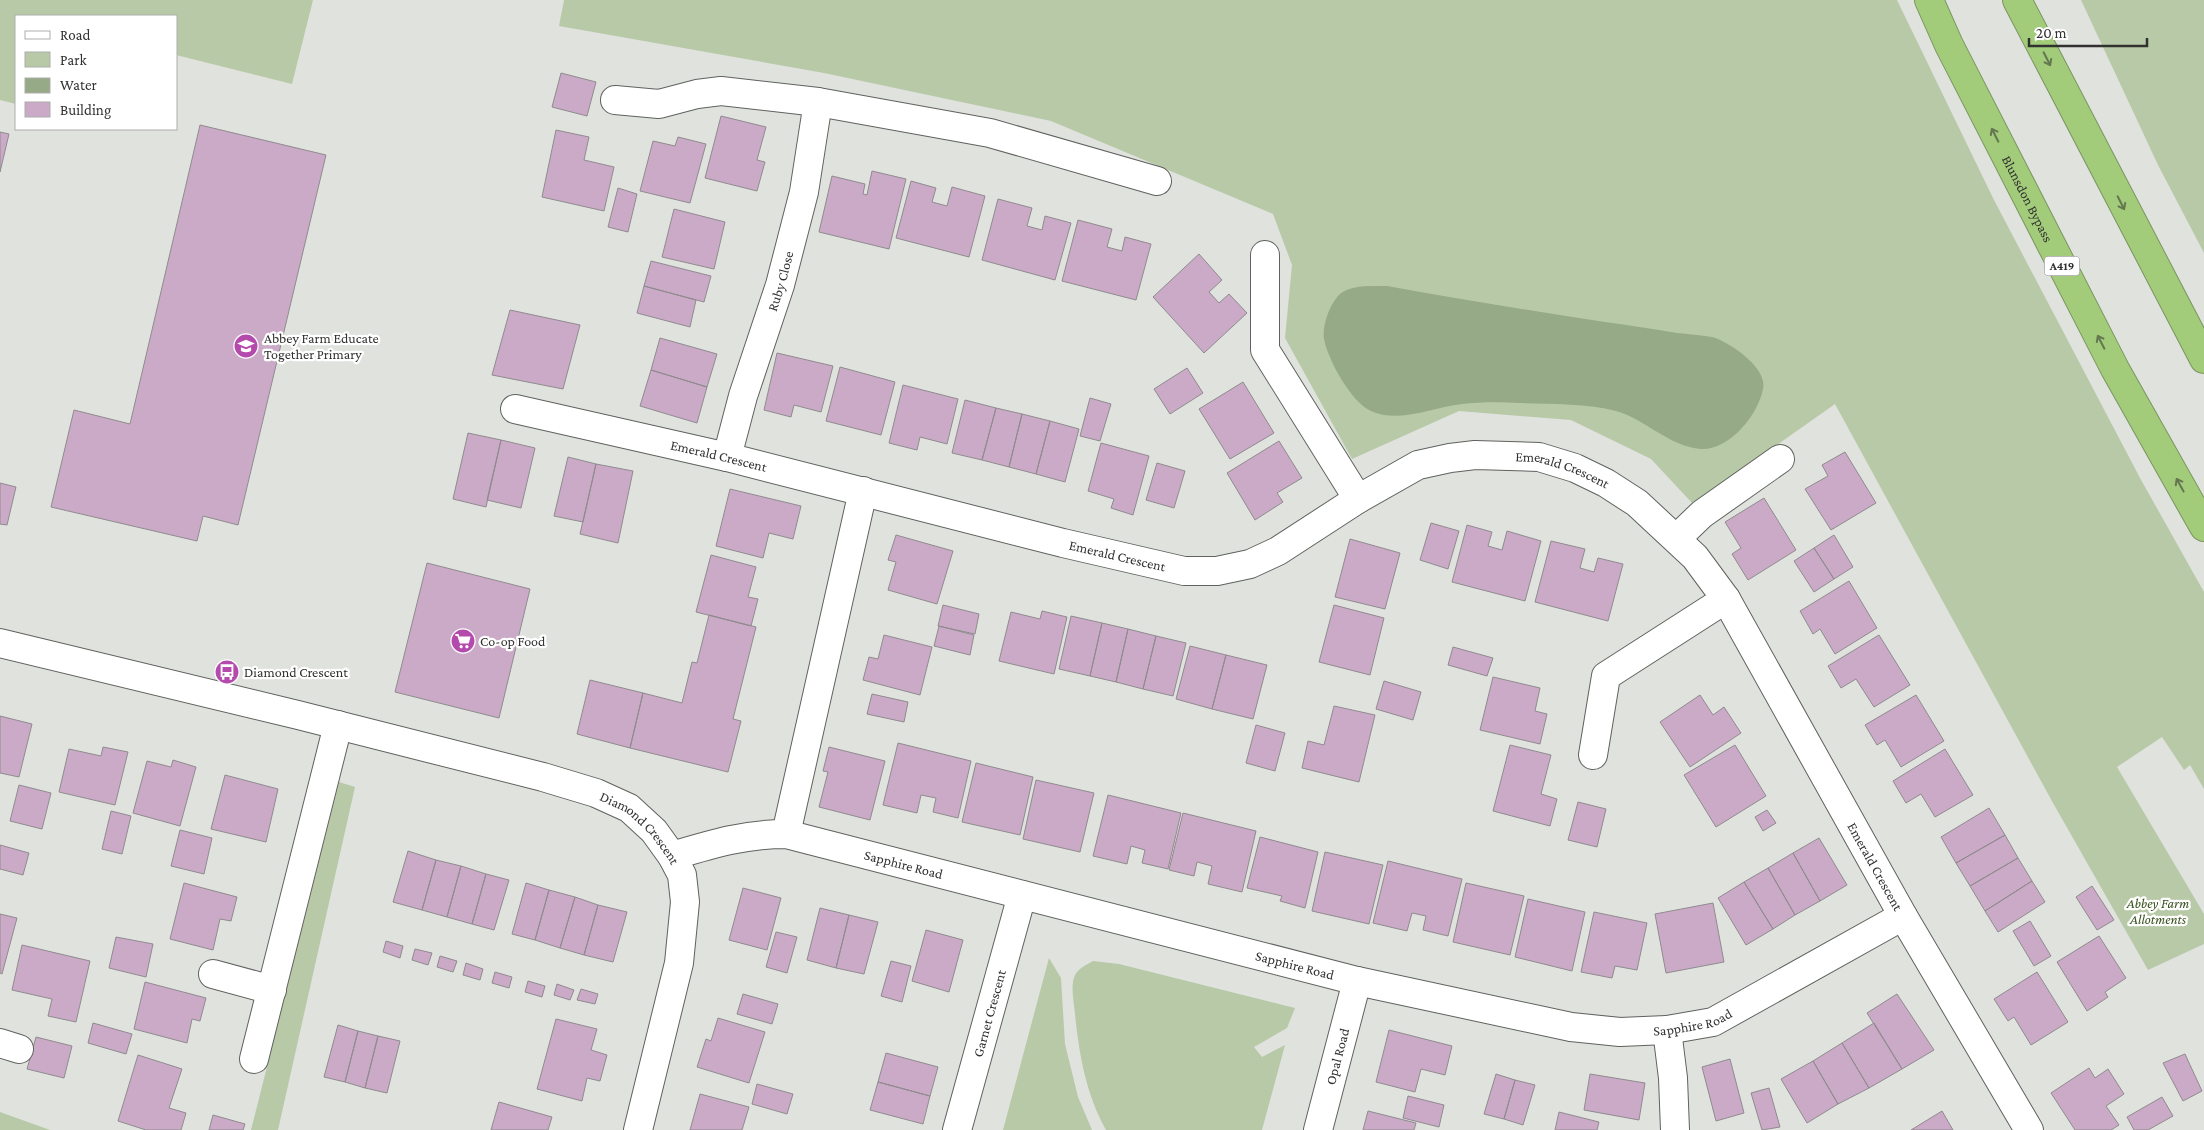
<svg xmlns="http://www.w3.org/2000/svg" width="2204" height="1130" font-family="'Crimson Pro',serif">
<rect width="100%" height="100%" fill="#e0e2de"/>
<path fill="#b8c9a8" d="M 0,0 L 313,0 L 292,84 L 176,55 L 176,16 L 16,16 L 16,104 L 0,100 Z
M 564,0 L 1897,0 L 1994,200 L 2140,478 L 2204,592 L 2204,789 L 2190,765 L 2184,770 L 2162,737 L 2117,767 L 2204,914 L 2204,944 L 2148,970 L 2053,803 L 1835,404 L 1693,504 L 1651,459 L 1571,420 L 1459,411 L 1352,459 L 1285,338 L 1292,265 L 1273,214 L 1051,121 L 824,73 L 559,26 Z
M 2081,0 L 2204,0 L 2204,253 L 2158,165 Z
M 339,782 L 355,787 L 278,1130 L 251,1130 Z
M 1049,958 L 1061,978 L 1065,1044 L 1078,1097 L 1092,1130 L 1003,1130 Z
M 1093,961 L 1119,964 L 1295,1008 L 1287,1028 L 1254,1047 L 1262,1057 L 1285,1045 L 1262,1130 L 1106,1130 C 1086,1094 1079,1054 1075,1014 C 1074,1002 1070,986 1075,975 C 1079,968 1086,965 1093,961 Z
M 0,1112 L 50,1130 L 0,1130 Z"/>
<path fill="#97aa87" d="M 1387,286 C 1460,299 1532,311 1605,322 C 1629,325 1653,329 1677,333 C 1688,334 1701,335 1712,337 C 1730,342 1768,368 1763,389 C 1758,415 1730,450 1701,449 C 1670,447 1645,419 1616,411 C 1586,403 1550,404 1519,403 C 1500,402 1480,402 1462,404 C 1433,407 1399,424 1371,411 C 1351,402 1328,360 1324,339 C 1322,326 1329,306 1338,296 C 1348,284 1372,286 1387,286 Z"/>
<path fill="#caaac6" stroke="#8f8b8e" d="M 561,73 L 596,82 L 587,116 L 552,107 Z
M 721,116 L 766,127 L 757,160 L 765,162 L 757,191 L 705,178 Z
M 200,125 L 326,155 L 238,525 L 203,516 L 197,541 L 51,507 L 74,410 L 130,424 Z
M 556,130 L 589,137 L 584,160 L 614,167 L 604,211 L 542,197 Z
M 0,132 L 9,134 L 0,172 Z
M 678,137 L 706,144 L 690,203 L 640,191 L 653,141 L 675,146 Z
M 872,171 L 906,179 L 889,249 L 819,232 L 832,176 L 865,184 L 863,194 L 867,195 Z
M 911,181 L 936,188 L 932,202 L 947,206 L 952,187 L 985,196 L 969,257 L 896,238 Z
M 618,188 L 637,194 L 628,232 L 608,227 Z
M 998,199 L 1032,208 L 1027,226 L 1042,230 L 1045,216 L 1071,223 L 1055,280 L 982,260 Z
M 674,209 L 725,222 L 714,269 L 662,257 Z
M 1078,220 L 1112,229 L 1107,247 L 1122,251 L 1125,237 L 1151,244 L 1136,300 L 1062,281 Z
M 1199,254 L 1222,280 L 1209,292 L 1219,303 L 1229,294 L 1247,313 L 1204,353 L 1153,297 Z
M 651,261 L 711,276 L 704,302 L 644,286 Z
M 644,286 L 696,300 L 690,327 L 637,313 Z
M 510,310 L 580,325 L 563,389 L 492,375 Z
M 660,338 L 717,354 L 707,387 L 651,370 Z
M 777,353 L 833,366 L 821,412 L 794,405 L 791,417 L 764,410 Z
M 840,367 L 895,382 L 881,435 L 826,421 Z
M 1187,368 L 1203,393 L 1170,414 L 1154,389 Z
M 651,370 L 707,387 L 697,423 L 640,406 Z
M 1243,382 L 1274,433 L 1230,459 L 1199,409 Z
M 903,385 L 958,399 L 947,444 L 920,437 L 917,450 L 889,443 Z
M 1090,398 L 1111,404 L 1100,441 L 1080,436 Z
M 965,400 L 996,408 L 982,460 L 952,453 Z
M 996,408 L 1022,414 L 1009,467 L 982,460 Z
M 1022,414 L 1050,421 L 1036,474 L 1009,467 Z
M 1050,421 L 1079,429 L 1065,482 L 1036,474 Z
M 468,433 L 501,440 L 486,507 L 453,499 Z
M 501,440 L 535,448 L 521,508 L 487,500 Z
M 1279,441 L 1302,478 L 1277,493 L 1283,502 L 1255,520 L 1227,473 Z
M 1101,443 L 1149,456 L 1133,515 L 1111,508 L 1114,499 L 1088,491 Z
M 1845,452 L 1876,503 L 1831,530 L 1805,489 L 1828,476 L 1822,465 Z
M 568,457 L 596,464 L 583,522 L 554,516 Z
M 1157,463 L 1185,471 L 1174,508 L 1146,500 Z
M 596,464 L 633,471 L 618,543 L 580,534 Z
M 0,483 L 16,487 L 7,525 L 0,524 Z
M 730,489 L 801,506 L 793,539 L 769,533 L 763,558 L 716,546 Z
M 1764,498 L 1796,550 L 1748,580 L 1732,554 L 1741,548 L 1725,522 Z
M 1431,523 L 1459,531 L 1448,569 L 1420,560 Z
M 1467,525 L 1492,532 L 1488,546 L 1502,550 L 1507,531 L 1541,541 L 1525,601 L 1452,582 Z
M 896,535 L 953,551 L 937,604 L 888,590 L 896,562 L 888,560 Z
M 1834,535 L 1853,567 L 1834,579 L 1814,548 Z
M 1350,539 L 1400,553 L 1385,609 L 1335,597 Z
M 1551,541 L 1585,549 L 1580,568 L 1594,572 L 1598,558 L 1623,564 L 1608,621 L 1535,602 Z
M 1814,548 L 1834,579 L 1814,592 L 1794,561 Z
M 711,555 L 756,567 L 748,597 L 758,599 L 751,626 L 696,612 Z
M 427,563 L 530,589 L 499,718 L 395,692 Z
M 1849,581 L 1877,628 L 1835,654 L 1820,629 L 1813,634 L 1800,611 Z
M 943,605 L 979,614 L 975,634 L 938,626 Z
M 1334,605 L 1384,618 L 1370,675 L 1319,662 Z
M 1042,611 L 1067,617 L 1054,674 L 999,661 L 1011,612 L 1040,619 Z
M 709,615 L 756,627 L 733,719 L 741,721 L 728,772 L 630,748 L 643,693 L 682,703 L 692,662 L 697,663 Z
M 1071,616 L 1102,623 L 1090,676 L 1059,669 Z
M 1102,623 L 1128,629 L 1116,682 L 1090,676 Z
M 939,626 L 974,635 L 970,655 L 934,646 Z
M 1128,629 L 1156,636 L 1143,689 L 1116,682 Z
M 884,635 L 932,647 L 920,695 L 863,680 L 869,657 L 878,659 Z
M 1879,635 L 1910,685 L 1874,707 L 1856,679 L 1841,688 L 1828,666 Z
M 1156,636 L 1186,643 L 1173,696 L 1143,689 Z
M 1190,646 L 1226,655 L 1212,709 L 1176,699 Z
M 1453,647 L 1493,658 L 1487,676 L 1448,665 Z
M 1226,655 L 1267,665 L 1253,719 L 1212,709 Z
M 1493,677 L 1540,688 L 1535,711 L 1547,714 L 1540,744 L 1480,730 Z
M 590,680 L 643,693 L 630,748 L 577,734 Z
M 1384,681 L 1421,692 L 1413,720 L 1376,709 Z
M 872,694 L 908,702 L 904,722 L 867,714 Z
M 1700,695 L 1713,715 L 1724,707 L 1741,733 L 1690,767 L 1660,722 Z
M 1916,695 L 1944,741 L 1901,767 L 1885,740 L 1877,745 L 1865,725 Z
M 1334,706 L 1375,715 L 1359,782 L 1302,768 L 1308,741 L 1324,745 Z
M 0,716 L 32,724 L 19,777 L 0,773 Z
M 1256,725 L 1285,733 L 1275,771 L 1246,763 Z
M 898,743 L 971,761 L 958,818 L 933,812 L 936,798 L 921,795 L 917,813 L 883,805 Z
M 1510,745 L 1551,755 L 1541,794 L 1557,799 L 1550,826 L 1493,811 Z
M 1735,745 L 1766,796 L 1716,827 L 1684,775 Z
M 103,747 L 128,752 L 115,805 L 59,792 L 69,749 L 101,756 Z
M 829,747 L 885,761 L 870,820 L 819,807 L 828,772 L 823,771 Z
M 1945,749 L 1973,795 L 1935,817 L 1921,794 L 1906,803 L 1893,781 Z
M 173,760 L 196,767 L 180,826 L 133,813 L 147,761 L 171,767 Z
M 976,763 L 1033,777 L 1020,835 L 962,822 Z
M 225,775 L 278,789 L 266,842 L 211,829 Z
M 1036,780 L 1094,793 L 1080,852 L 1023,839 Z
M 19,785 L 51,793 L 42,829 L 10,821 Z
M 1108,795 L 1181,813 L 1168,869 L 1142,863 L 1145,850 L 1131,846 L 1127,864 L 1093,856 Z
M 1578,802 L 1606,809 L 1597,847 L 1568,840 Z
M 1989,808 L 2005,835 L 1956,863 L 1941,837 Z
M 1767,810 L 1776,823 L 1763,831 L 1755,817 Z
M 111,811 L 131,816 L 122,854 L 102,849 Z
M 1183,813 L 1256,831 L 1242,892 L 1208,884 L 1212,866 L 1197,862 L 1194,876 L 1169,870 Z
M 180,830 L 212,838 L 204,874 L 171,866 Z
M 2005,835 L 2018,858 L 1970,886 L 1956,863 Z
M 1260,837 L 1318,852 L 1305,908 L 1280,901 L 1282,896 L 1247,888 Z
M 1819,838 L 1847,885 L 1820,901 L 1793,853 Z
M 0,845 L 29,853 L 23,875 L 0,869 Z
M 408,851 L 436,860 L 422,910 L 393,902 Z
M 1325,852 L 1383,865 L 1369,924 L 1312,911 Z
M 1793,853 L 1820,901 L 1795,915 L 1768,868 Z
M 2018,858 L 2032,881 L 1985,911 L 1970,886 Z
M 436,860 L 461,866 L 447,917 L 422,910 Z
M 1388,861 L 1462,879 L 1448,936 L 1423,930 L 1426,916 L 1412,913 L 1407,931 L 1373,923 Z
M 461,866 L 486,874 L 472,924 L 447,917 Z
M 1768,868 L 1795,915 L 1773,929 L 1744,882 Z
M 486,874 L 509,880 L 494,930 L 472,924 Z
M 2032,881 L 2045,902 L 1998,932 L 1985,911 Z
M 1744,882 L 1773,929 L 1746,945 L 1718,898 Z
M 184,883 L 237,897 L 231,921 L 220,919 L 213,950 L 170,939 Z
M 526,883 L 549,890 L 535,940 L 512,934 Z
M 1466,883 L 1524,896 L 1510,955 L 1453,942 Z
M 2092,886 L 2114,920 L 2097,930 L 2076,897 Z
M 743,888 L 781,898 L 767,950 L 729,940 Z
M 549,890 L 575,897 L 560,948 L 535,940 Z
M 575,897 L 598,905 L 584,955 L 560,948 Z
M 1528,899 L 1585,912 L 1572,971 L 1515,957 Z
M 1713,903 L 1724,962 L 1666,973 L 1655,914 Z
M 598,905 L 627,912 L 613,962 L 584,955 Z
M 820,908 L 849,915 L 836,968 L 807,960 Z
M 1594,912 L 1647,923 L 1637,970 L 1615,966 L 1612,978 L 1581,972 Z
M 0,914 L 17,918 L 2,974 L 0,973 Z
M 849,915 L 878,922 L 864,974 L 836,968 Z
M 2030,921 L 2051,956 L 2034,966 L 2013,931 Z
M 926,930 L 963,940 L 949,992 L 912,981 Z
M 776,932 L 797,937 L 787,973 L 766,967 Z
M 2099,936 L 2126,978 L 2105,992 L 2108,997 L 2087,1011 L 2057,962 Z
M 116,937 L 153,944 L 146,977 L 109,968 Z
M 386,941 L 403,946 L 400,958 L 383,952 Z
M 22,945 L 90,961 L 76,1022 L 48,1016 L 52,999 L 12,990 Z
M 415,949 L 432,953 L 428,965 L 412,960 Z
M 440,956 L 457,961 L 453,972 L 437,967 Z
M 891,961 L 911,966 L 902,1002 L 881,996 Z
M 466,963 L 483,969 L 480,980 L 463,975 Z
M 495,972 L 512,977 L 509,988 L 492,983 Z
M 2037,972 L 2068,1022 L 2031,1045 L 2014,1017 L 2008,1021 L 1994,999 Z
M 528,981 L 545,986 L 542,997 L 525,992 Z
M 145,982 L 206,998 L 200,1021 L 192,1019 L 187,1043 L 134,1029 Z
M 557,984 L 574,990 L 570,1000 L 554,995 Z
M 581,989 L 598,994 L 595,1004 L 577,1000 Z
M 743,994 L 778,1004 L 772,1024 L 737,1014 Z
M 1897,994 L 1934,1050 L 1902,1069 L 1867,1013 Z
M 718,1018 L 765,1032 L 749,1083 L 697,1067 L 706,1039 L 711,1041 Z
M 556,1019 L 597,1029 L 591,1050 L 607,1055 L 600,1081 L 587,1078 L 582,1101 L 537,1089 Z
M 93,1023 L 132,1034 L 126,1054 L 88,1043 Z
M 1874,1023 L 1902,1069 L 1869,1088 L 1842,1043 Z
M 338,1025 L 358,1031 L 345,1082 L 324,1077 Z
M 1389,1030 L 1452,1046 L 1445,1075 L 1421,1069 L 1415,1092 L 1376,1082 Z
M 358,1031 L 378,1036 L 365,1088 L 345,1082 Z
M 378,1036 L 400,1041 L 387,1093 L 365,1088 Z
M 36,1037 L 72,1046 L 64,1078 L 27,1069 Z
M 1842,1043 L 1869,1088 L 1838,1104 L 1813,1061 Z
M 886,1053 L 938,1067 L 930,1096 L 878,1082 Z
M 2185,1054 L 2202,1091 L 2183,1101 L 2163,1063 Z
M 138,1055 L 182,1069 L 169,1108 L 186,1113 L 181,1130 L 146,1130 L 118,1121 Z
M 1730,1059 L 1744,1113 L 1716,1121 L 1702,1067 Z
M 1813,1061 L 1838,1104 L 1807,1123 L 1781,1079 Z
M 2089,1068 L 2095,1078 L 2108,1069 L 2124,1094 L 2106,1106 L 2119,1125 L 2111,1130 L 2075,1130 L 2051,1093 Z
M 1496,1074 L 1515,1080 L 1504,1119 L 1484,1114 Z
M 1590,1074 L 1645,1083 L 1639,1120 L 1584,1110 Z
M 1515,1080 L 1535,1085 L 1523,1125 L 1504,1119 Z
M 878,1082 L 930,1096 L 923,1124 L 870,1110 Z
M 757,1084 L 793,1094 L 787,1114 L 752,1104 Z
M 1769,1088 L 1780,1127 L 1762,1130 L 1751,1093 Z
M 700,1094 L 749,1107 L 742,1130 L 690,1130 Z
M 1408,1096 L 1444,1105 L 1439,1127 L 1403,1118 Z
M 2162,1097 L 2173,1116 L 2148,1130 L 2134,1130 L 2127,1117 Z
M 499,1102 L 552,1117 L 548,1130 L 491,1130 Z
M 1368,1111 L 1416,1123 L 1414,1130 L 1363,1130 Z
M 1942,1111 L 1953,1130 L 1911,1130 Z
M 1559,1112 L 1599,1122 L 1597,1130 L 1555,1130 Z
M 213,1115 L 245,1124 L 243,1130 L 209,1130 Z"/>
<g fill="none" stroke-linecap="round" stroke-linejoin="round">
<defs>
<g id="minor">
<path d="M 615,100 L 659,104 L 697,94 L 721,91 L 818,102 L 990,133 L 1157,181"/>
<path d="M 1265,255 L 1265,350 L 1358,499"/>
<path id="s1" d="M 515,409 L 727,457 L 1063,543 L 1184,571 L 1217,571 L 1250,564 L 1278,551 L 1358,499 L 1418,465 L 1450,458 L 1475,455 L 1539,457 L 1575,468 L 1606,483 L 1637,503 L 1695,557 L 1726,599 L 1903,916 L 2029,1130"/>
<path id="s2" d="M 727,457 L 743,396 L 780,285 L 804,192 L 818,102"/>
<path d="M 1677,538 L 1702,514 L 1780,459"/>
<path id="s3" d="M 0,643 L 298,715 L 543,777 L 596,793 L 629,808 L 654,831 L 672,856 L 682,875 L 685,902 L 679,963 L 638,1130"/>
<path d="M 1593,755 L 1606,676 L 1726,599"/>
<path d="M 786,834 L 863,491"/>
<path id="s4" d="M 672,856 C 712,844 744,834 786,834 L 1357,981 L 1571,1027 L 1620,1032 L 1667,1030 L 1713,1022 L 1903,916"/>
<path d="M 213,974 L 272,990"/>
<path d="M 1667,1030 L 1673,1078 L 1675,1130"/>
<path d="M 0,1043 L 19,1049"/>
<path d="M 254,1059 L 338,725"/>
<path id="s5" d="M 957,1130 L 1022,895"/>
<path id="s6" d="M 1318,1130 L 1357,981"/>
</g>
<g id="highway">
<path id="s7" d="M 1929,0 L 1949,45 L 2115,369 L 2204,527"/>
<path d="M 2017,0 L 2204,359"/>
</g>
</defs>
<use href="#minor" stroke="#5f625e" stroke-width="30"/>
<use href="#highway" stroke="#7a9560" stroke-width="30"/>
<use href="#minor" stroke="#fff" stroke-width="28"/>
<use href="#highway" stroke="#a2cb7a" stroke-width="28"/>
</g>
<defs><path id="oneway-shaft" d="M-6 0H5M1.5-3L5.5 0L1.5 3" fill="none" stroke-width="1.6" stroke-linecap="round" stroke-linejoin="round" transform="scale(1.25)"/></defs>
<g stroke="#647751">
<use href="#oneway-shaft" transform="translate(2047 59) rotate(63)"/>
<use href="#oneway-shaft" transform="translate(1995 135) rotate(-117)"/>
<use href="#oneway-shaft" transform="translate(2121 203) rotate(63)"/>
<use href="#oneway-shaft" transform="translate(2101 342) rotate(-117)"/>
<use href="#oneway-shaft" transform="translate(2180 485) rotate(-119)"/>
</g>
<defs>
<symbol id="school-disc" viewBox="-11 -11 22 22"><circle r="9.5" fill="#b44aab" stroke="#fff"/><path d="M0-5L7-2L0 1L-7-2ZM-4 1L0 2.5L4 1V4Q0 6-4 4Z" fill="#fff"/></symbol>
<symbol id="supermarket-disc" viewBox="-11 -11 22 22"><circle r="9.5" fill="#b44aab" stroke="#fff"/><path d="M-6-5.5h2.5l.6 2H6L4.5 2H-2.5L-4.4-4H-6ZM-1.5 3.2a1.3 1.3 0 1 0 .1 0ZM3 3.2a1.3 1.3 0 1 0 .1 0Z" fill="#fff"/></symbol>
<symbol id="bus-disc" viewBox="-11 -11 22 22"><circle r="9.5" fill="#b44aab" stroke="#fff"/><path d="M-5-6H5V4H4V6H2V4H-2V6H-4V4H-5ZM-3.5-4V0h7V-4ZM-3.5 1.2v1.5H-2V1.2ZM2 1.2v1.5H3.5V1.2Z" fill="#fff"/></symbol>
</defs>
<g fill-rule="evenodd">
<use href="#school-disc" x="232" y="332" width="28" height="28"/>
<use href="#supermarket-disc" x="449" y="627" width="28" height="28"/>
<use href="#bus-disc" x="213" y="658" width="28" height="28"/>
</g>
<g text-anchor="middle" stroke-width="4.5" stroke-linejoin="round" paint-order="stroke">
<rect fill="#fff" stroke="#6f706e" stroke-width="1" x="2044.5" y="256.5" width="35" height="19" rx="4"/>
<g font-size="12" font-weight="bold" fill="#313230">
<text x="2062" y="270">A419</text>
</g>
<g font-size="14" fill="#313230" stroke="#fff">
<text dy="5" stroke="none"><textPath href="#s7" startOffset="222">Blunsdon Bypass</textPath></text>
<text dy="5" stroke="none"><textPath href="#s2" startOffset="184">Ruby Close</textPath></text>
<text dy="5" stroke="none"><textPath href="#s1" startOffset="209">Emerald Crescent</textPath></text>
<text dy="5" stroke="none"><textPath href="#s1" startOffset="1098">Emerald Crescent</textPath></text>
<text dy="5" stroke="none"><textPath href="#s1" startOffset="620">Emerald Crescent</textPath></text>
<text dy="5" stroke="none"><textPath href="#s3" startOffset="672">Diamond Crescent</textPath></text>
<text dy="5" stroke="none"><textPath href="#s4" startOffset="238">Sapphire Road</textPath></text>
<text dy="5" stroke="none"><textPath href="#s1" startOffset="1619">Emerald Crescent</textPath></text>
<text dy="5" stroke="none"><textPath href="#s4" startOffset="642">Sapphire Road</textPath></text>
<text dy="5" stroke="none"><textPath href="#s5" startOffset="121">Garnet Crescent</textPath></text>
<text dy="5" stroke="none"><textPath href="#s4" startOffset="1048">Sapphire Road</textPath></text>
<text dy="5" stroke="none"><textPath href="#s6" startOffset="76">Opal Road</textPath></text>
</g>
<g font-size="14" fill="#313230" stroke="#fff" text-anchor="start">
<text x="264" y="343">Abbey Farm Educate<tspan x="264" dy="16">Together Primary</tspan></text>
<text x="480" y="646">Co-op Food</text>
<text x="244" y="677">Diamond Crescent</text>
</g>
<g font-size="14" font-style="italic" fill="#38511c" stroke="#fff">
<text x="2158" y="908">Abbey Farm<tspan x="2158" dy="16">Allotments</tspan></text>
</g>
</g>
<rect x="15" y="15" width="162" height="115" fill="#ffffff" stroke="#adadac"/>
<rect x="25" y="31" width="25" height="8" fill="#ffffff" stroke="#adadac"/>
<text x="60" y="40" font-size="15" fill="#313230">Road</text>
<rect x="25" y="52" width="25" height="15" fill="#b8c9a8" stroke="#adadac"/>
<text x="60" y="65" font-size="15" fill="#313230">Park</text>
<rect x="25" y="78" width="25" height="15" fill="#97aa87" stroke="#adadac"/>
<text x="60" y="90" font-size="15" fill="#313230">Water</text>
<rect x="25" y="102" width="25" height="15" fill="#caaac6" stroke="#adadac"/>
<text x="60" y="115" font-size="15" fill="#313230">Building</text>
<path d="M2029 38v8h118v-8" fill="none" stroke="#313230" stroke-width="2.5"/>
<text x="2036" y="38" font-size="15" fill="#313230" stroke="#ffffff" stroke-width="4" paint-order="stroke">20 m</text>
</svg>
